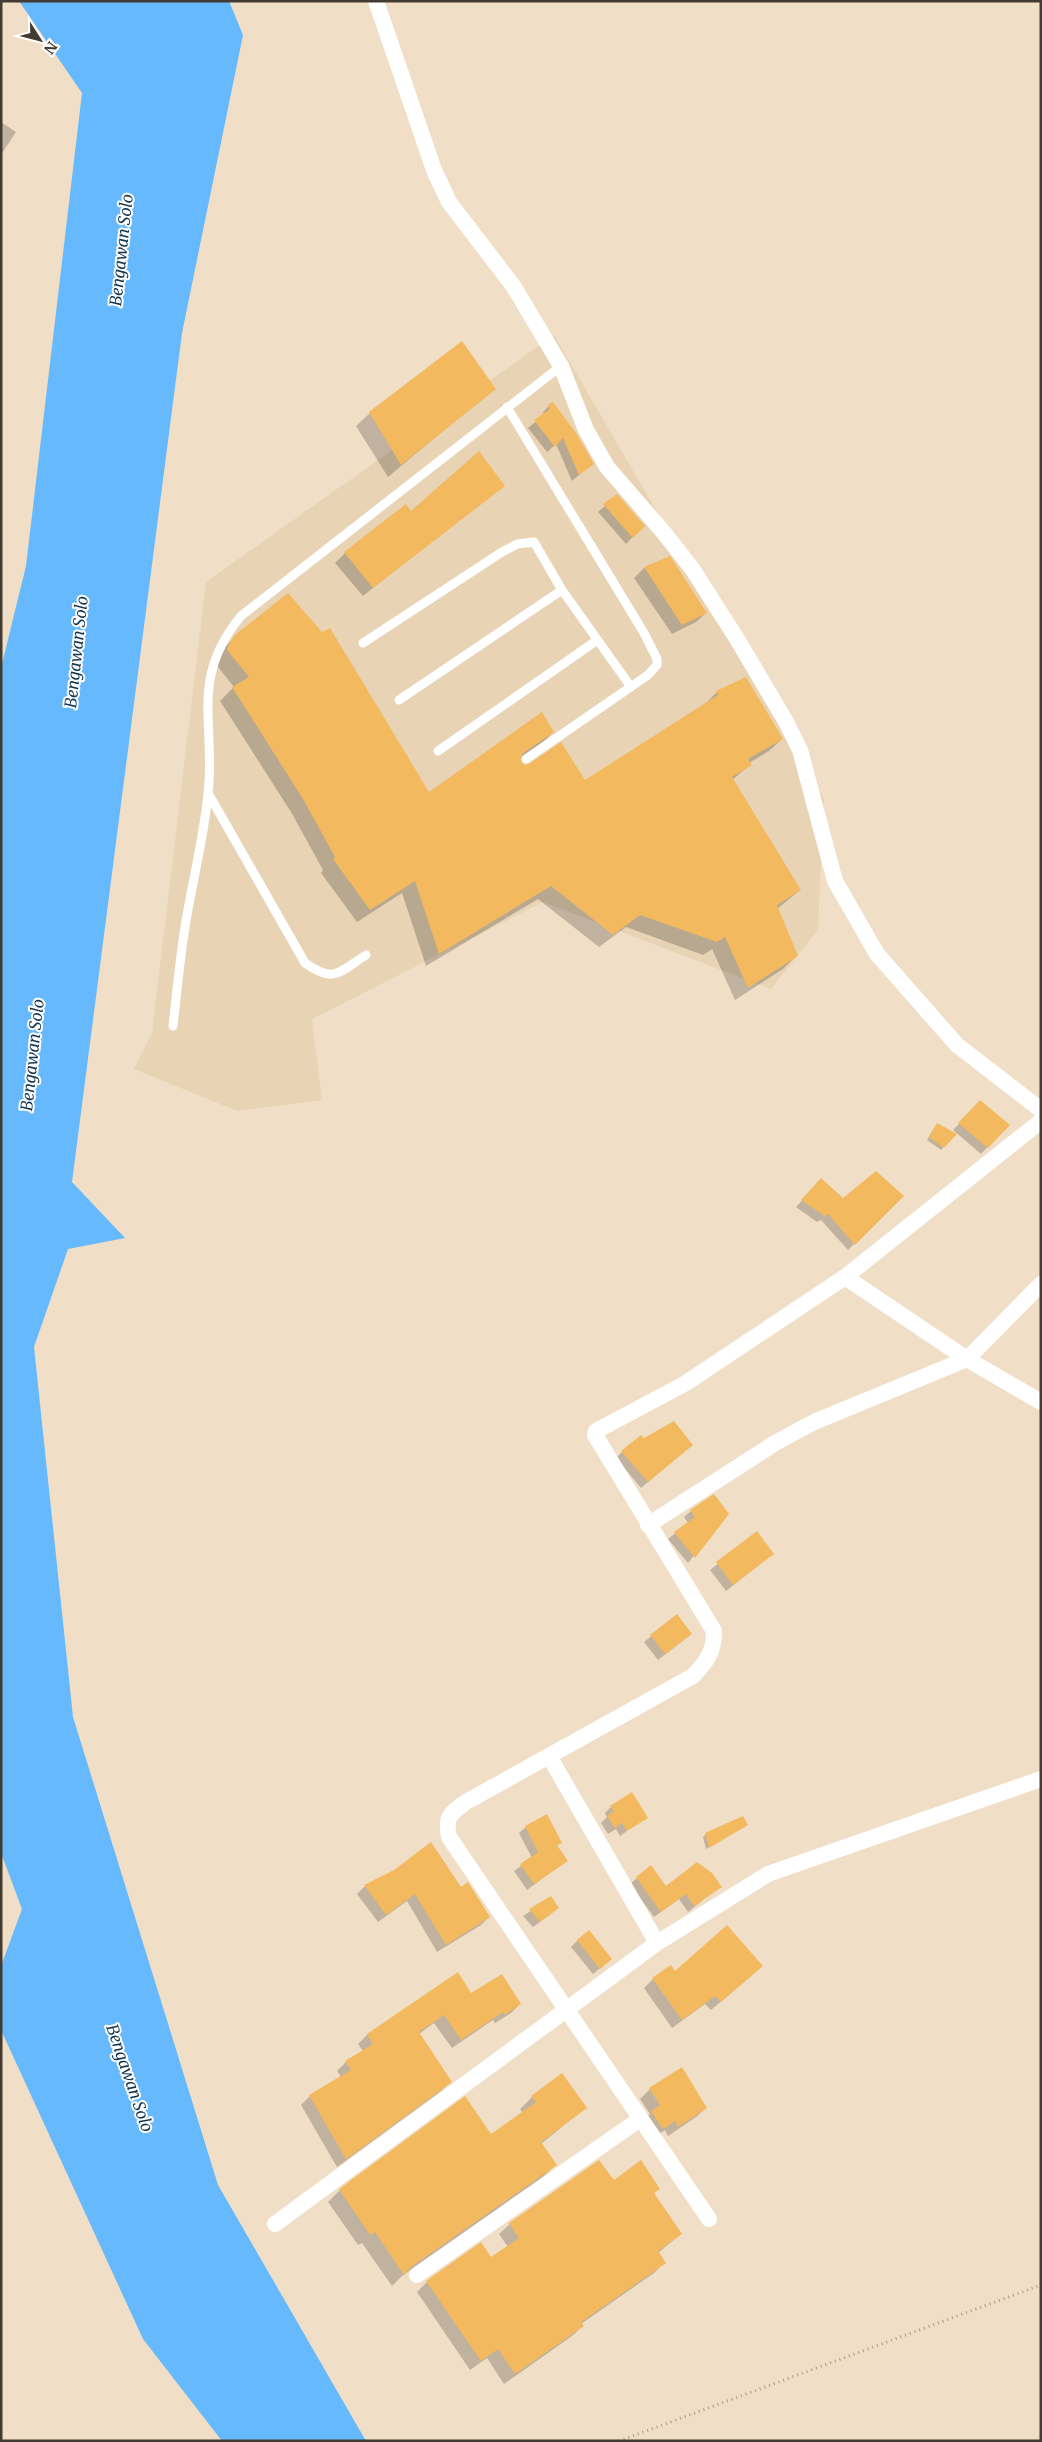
<svg xmlns="http://www.w3.org/2000/svg" width="1042" height="2442" font-family="Merriweather,serif">
<rect width="100%" height="100%" fill="#f0dfc6"/>
<path fill="#e8d3b4" d="M 554,335 L 824,799 L 818,930 L 771,989 L 543,902 L 312,1019 L 322,1100 L 237,1111 L 134,1069 L 152,1033 L 206,582 Z"/>
<path fill="#66b9fc" d="M 19,1 L 229,1 L 243,35 L 182,333 L 72,1182 L 125,1238 L 68,1249 L 34,1347 L 73,1717 L 218,2185 L 366,2441 L 222,2441 L 143,2339 L 1,2030 L 1,1966 L 22,1909 L 1,1853 L 1,668 L 26,566 L 82,93 Z"/>
<path fill="#0003" d="M 1,122 L 16,132 L 1,155 Z
M 494,388 L 388,477 L 356,426 L 370,413 Z
M 549,406 L 592,464 L 572,481 L 556,444 L 547,452 L 528,428 L 544,415 L 543,412 Z
M 503,485 L 363,596 L 335,563 L 345,553 L 411,513 Z
M 617,495 L 643,526 L 626,544 L 598,512 Z
M 669,558 L 706,613 L 696,622 L 672,634 L 634,578 L 644,568 Z
M 236,636 L 428,793 L 553,732 L 540,745 L 520,758 L 519,763 L 523,766 L 585,782 L 704,705 L 717,692 L 782,739 L 769,751 L 749,763 L 750,765 L 732,780 L 800,890 L 777,909 L 796,956 L 783,969 L 735,1000 L 712,949 L 703,955 L 626,927 L 599,947 L 538,899 L 426,966 L 402,893 L 357,922 L 321,873 L 323,870 L 291,812 L 220,701 L 234,687 L 215,663 L 223,649 Z
M 980,1102 L 1008,1125 L 981,1154 L 953,1130 Z
M 934,1128 L 955,1134 L 941,1150 L 927,1140 Z
M 815,1186 L 843,1199 L 902,1196 L 848,1250 L 821,1220 L 817,1222 L 796,1207 Z
M 644,1440 L 692,1445 L 641,1488 L 616,1458 L 622,1452 Z
M 714,1496 L 727,1514 L 688,1563 L 668,1539 L 688,1523 L 684,1517 L 691,1511 Z
M 757,1533 L 773,1554 L 726,1591 L 710,1570 Z
M 676,1616 L 684,1640 L 658,1660 L 644,1642 Z
M 611,1807 L 646,1817 L 620,1836 L 616,1829 L 608,1834 L 601,1823 L 607,1817 L 605,1813 Z
M 526,1827 L 560,1842 L 556,1846 L 566,1861 L 527,1890 L 514,1871 L 532,1858 L 519,1833 Z
M 743,1827 L 706,1849 L 703,1837 L 706,1834 Z
M 394,1871 L 460,1888 L 489,1917 L 481,1925 L 437,1952 L 407,1901 L 378,1922 L 357,1894 L 365,1886 Z
M 637,1878 L 665,1888 L 720,1886 L 688,1912 L 679,1899 L 654,1917 L 630,1884 Z
M 550,1898 L 551,1914 L 533,1927 L 523,1916 Z
M 578,1940 L 604,1965 L 593,1974 L 571,1947 Z
M 675,1973 L 752,1975 L 711,2010 L 705,2004 L 672,2028 L 644,1988 L 653,1979 Z
M 457,1974 L 471,1995 L 520,2004 L 511,2013 L 495,2023 L 493,2020 L 452,2048 L 434,2023 L 419,2034 L 450,2082 L 441,2091 L 337,2167 L 301,2105 L 310,2096 L 341,2077 L 337,2071 L 346,2062 L 363,2051 L 358,2044 L 367,2035 Z
M 650,2089 L 706,2108 L 696,2117 L 668,2136 L 665,2130 L 653,2138 L 642,2121 L 650,2114 L 640,2099 Z
M 532,2097 L 585,2108 L 541,2144 L 555,2165 L 543,2177 L 402,2276 L 392,2286 L 362,2243 L 358,2245 L 328,2202 L 340,2190 L 491,2135 L 523,2113 L 520,2109 Z
M 613,2181 L 659,2189 L 653,2194 L 681,2234 L 658,2253 L 664,2263 L 654,2273 L 581,2324 L 583,2326 L 572,2336 L 504,2384 L 487,2358 L 470,2370 L 417,2292 L 427,2282 L 491,2259 L 508,2247 L 499,2234 L 510,2224 Z"/>
<path fill="#f2b95f" d="M 462,341 L 496,389 L 401,465 L 369,412 Z
M 553,402 L 576,433 L 594,464 L 579,475 L 563,438 L 555,447 L 534,420 L 550,409 L 548,405 Z
M 479,451 L 505,486 L 373,588 L 344,552 L 406,504 L 411,511 Z
M 617,494 L 645,526 L 633,538 L 603,504 Z
M 670,556 L 707,613 L 682,625 L 644,567 Z
M 288,593 L 322,632 L 330,628 L 429,792 L 542,712 L 554,732 L 522,754 L 521,762 L 524,765 L 529,764 L 561,742 L 585,780 L 718,695 L 716,691 L 746,677 L 783,739 L 748,759 L 752,765 L 732,777 L 801,890 L 777,905 L 798,956 L 748,988 L 725,937 L 717,942 L 640,915 L 613,935 L 551,886 L 439,954 L 415,881 L 370,910 L 333,859 L 335,857 L 303,799 L 232,687 L 249,677 L 227,650 L 230,642 L 235,635 Z
M 980,1100 L 1010,1125 L 988,1148 L 958,1123 Z
M 937,1123 L 957,1134 L 944,1148 L 929,1137 Z
M 876,1171 L 904,1196 L 855,1245 L 828,1214 L 825,1216 L 801,1200 L 821,1178 L 843,1198 Z
M 674,1421 L 693,1445 L 648,1482 L 621,1451 L 641,1435 L 644,1438 Z
M 714,1494 L 729,1514 L 695,1558 L 674,1532 L 695,1517 L 690,1510 Z
M 757,1531 L 774,1554 L 733,1585 L 716,1562 Z
M 677,1614 L 692,1634 L 665,1654 L 650,1635 Z
M 632,1792 L 648,1818 L 627,1831 L 622,1823 L 615,1828 L 607,1816 L 614,1811 L 610,1806 Z
M 547,1814 L 562,1843 L 557,1845 L 568,1861 L 534,1884 L 520,1864 L 538,1852 L 525,1826 Z
M 743,1816 L 748,1825 L 709,1848 L 705,1833 Z
M 431,1842 L 461,1887 L 468,1882 L 490,1917 L 446,1945 L 415,1894 L 386,1915 L 364,1885 L 394,1870 Z
M 697,1862 L 712,1873 L 722,1887 L 694,1906 L 686,1894 L 661,1912 L 636,1877 L 651,1865 L 666,1886 Z
M 551,1896 L 559,1908 L 540,1922 L 529,1909 Z
M 727,1925 L 763,1966 L 721,2002 L 715,1996 L 682,2020 L 652,1978 L 671,1965 L 675,1971 Z
M 589,1930 L 612,1959 L 600,1969 L 577,1940 Z
M 458,1972 L 471,1993 L 502,1974 L 521,2004 L 505,2015 L 503,2012 L 461,2040 L 444,2015 L 419,2032 L 452,2082 L 346,2159 L 309,2095 L 351,2070 L 345,2061 L 373,2044 L 367,2034 Z
M 682,2067 L 707,2108 L 678,2127 L 675,2121 L 663,2129 L 651,2111 L 660,2105 L 649,2088 Z
M 562,2073 L 587,2108 L 541,2142 L 557,2165 L 411,2267 L 404,2275 L 375,2232 L 370,2235 L 339,2189 L 465,2096 L 491,2134 L 536,2102 L 531,2096 Z
M 599,2160 L 614,2180 L 641,2160 L 660,2189 L 654,2193 L 682,2234 L 658,2251 L 666,2263 L 581,2322 L 584,2326 L 515,2374 L 498,2349 L 481,2361 L 426,2281 L 481,2242 L 491,2257 L 519,2238 L 509,2223 Z"/>
<g fill="none" stroke-linecap="round" stroke-linejoin="round">
<path stroke="#a89b89" stroke-width="3" stroke-dasharray="1 4" stroke-linecap="butt" d="M 619,2441 L 1041,2285"/>
<path stroke="#fff" stroke-width="9" d="M 507,407 L 644,633 L 657,659 L 657,665 L 648,675 L 526,759
M 363,643 L 502,552 L 517,544 L 534,542 L 562,590 L 631,687
M 399,700 L 562,590
M 438,751 L 596,641
M 208,793 L 305,963 C 335,984 339,972 366,955
M 173,1026 C 177,991 180,956 186,921 C 193,879 204,836 208,794 C 216,722 189,679 241,616 L 561,366"/>
<path stroke="#fff" stroke-width="16" d="M 376,1 L 434,170 L 449,202 L 514,287 L 561,366 L 586,430 L 607,467 L 665,534 L 693,570 L 737,639 L 785,720 L 800,750 L 835,881 L 877,954 L 957,1045 L 1041,1110
M 845,1277 L 967,1359 L 1041,1402
M 648,1525 L 775,1443 L 814,1422 L 967,1359 L 1041,1284
M 549,1756 L 657,1943
M 709,2219 L 449,1837 C 445,1816 450,1814 466,1802 L 693,1676 C 707,1661 714,1652 714,1631 L 595,1435 L 596,1431 L 686,1383 L 845,1277 L 1041,1121
M 275,2224 L 657,1943 L 768,1874 L 1041,1779
M 417,2275 L 640,2119"/>
</g>
<g text-anchor="middle" stroke-width="4" stroke-linejoin="round" paint-order="stroke">
<g font-size="16" font-style="italic" fill="#133651" stroke="#fff">
<text transform="translate(121 250) rotate(-84)" y="6">Bengawan Solo</text>
<text transform="translate(76 652) rotate(-84)" y="6">Bengawan Solo</text>
<text transform="translate(32 1055) rotate(-84)" y="6">Bengawan Solo</text>
<text transform="translate(130 2078) rotate(71)" y="6">Bengawan Solo</text>
</g>
</g>
<rect width="1042" height="2442" fill="none" stroke="#423b31" stroke-width="5"/>
<g transform="translate(40 40) rotate(126)" stroke="#ffffff" stroke-width="4" paint-order="stroke">
<path d="M0-4L9 19L0 12L-9 19Z" fill="#423b31"/>
<text y="-8" font-size="14" font-weight="bold" text-anchor="middle" fill="#423b31">N</text>
</g>
</svg>
